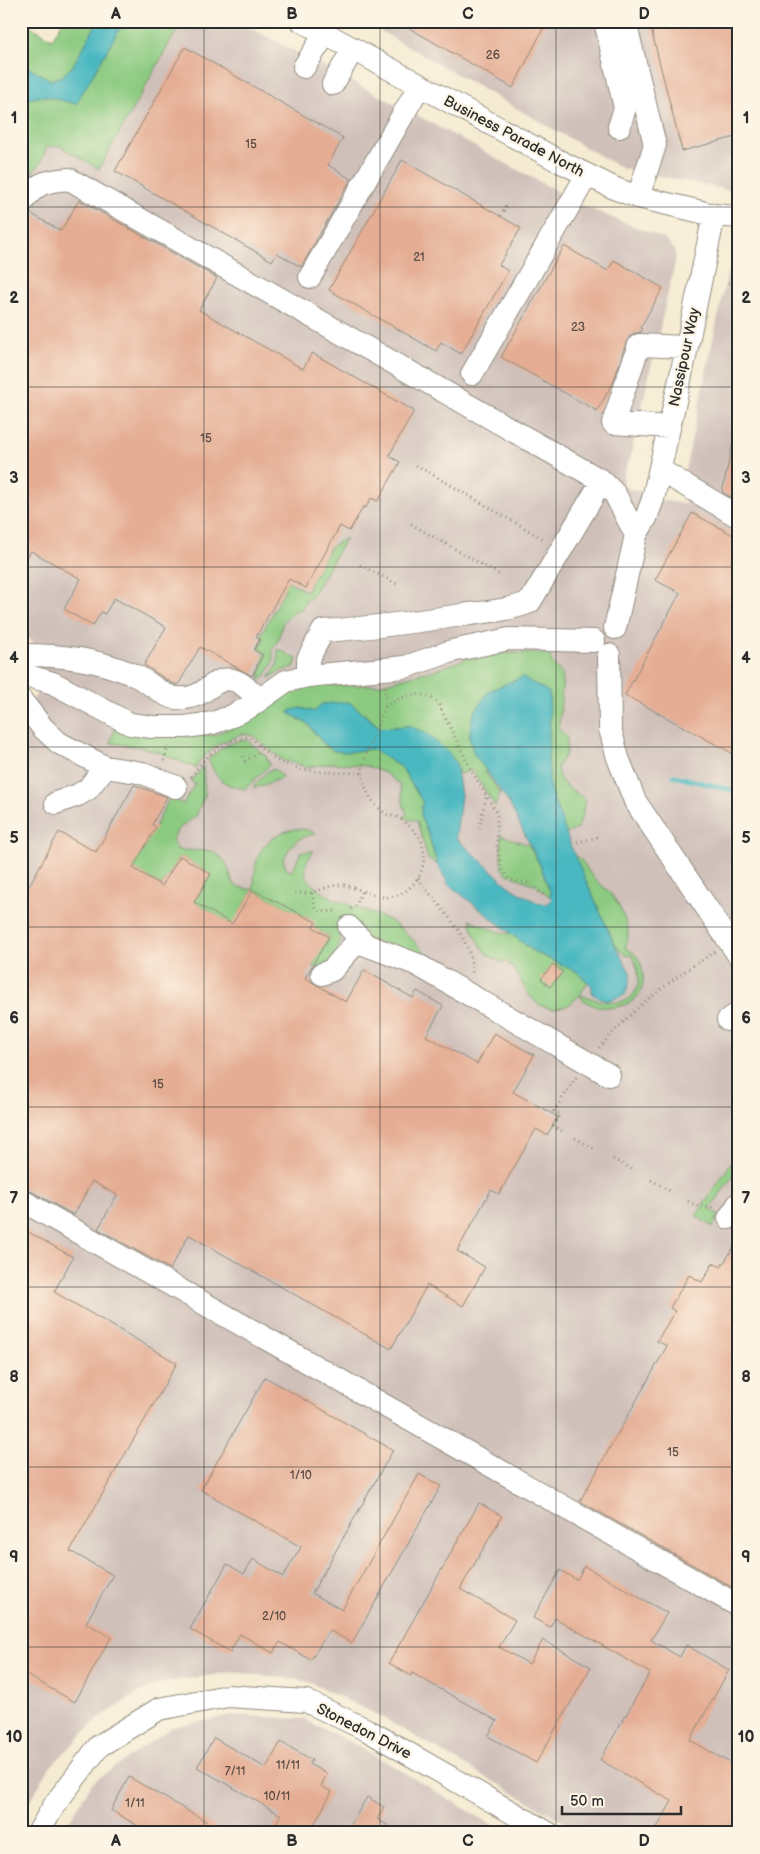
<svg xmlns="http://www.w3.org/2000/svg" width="760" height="1854" font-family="'Balsamiq Sans',sans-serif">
<rect width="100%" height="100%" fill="#fcf5e5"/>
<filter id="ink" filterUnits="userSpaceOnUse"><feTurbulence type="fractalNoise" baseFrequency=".02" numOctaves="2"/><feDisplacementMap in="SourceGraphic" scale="10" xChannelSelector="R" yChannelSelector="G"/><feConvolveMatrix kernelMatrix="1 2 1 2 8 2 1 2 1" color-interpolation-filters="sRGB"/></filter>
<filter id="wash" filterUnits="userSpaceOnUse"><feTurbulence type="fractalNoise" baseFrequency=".0096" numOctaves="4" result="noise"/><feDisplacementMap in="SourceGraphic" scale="20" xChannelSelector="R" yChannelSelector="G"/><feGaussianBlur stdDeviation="1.12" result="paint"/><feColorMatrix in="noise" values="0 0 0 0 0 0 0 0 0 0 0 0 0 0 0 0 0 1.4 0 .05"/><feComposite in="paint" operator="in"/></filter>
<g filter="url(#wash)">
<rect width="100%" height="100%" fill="#f5ebd2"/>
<path fill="#cfc0ba" d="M 182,21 L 237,21 L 420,117 L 588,208 L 663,238 L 674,249 L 676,258 L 630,459 L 624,472 L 623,487 L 642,492 L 653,499 L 685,504 L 684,475 L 727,275 L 739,253 L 739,1833 L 583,1833 L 378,1715 L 306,1681 L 233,1672 L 167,1682 L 140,1692 L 99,1718 L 50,1767 L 21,1816 L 21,709 L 31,703 L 41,687 L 44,666 L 36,647 L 29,639 L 21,636 L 21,181 L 47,139 L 100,168 Z
M 363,21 L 739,21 L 739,192 L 623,169 Z
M 232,1715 L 303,1719 L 359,1746 L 506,1833 L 62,1833 L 92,1783 L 172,1727 Z"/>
<path fill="#8cca81" stroke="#5c7a56" d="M 21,21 L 52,39 L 63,21 L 182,21 L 99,169 L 60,146 L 47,147 L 40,164 L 21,184 Z
M 346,538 L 310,599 L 307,598 L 301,610 L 294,611 L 283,622 L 278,641 L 273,648 L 273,664 L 265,676 L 259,681 L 265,653 L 259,648 L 263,640 L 261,635 L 285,589 L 270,580 L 274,574 L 306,591 L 330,547 Z
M 278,649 L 297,659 L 294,667 L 281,671 L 269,678 L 277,666 Z
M 513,653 L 549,654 L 553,664 L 563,675 L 559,729 L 567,737 L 566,754 L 557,767 C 559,786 571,788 585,799 L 582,817 L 577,829 L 565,834 C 560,819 552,802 550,786 C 546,755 550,724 549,692 L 485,772 L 500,793 L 495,806 L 472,770 L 460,774 L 437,743 L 410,726 L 381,728 L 349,702 L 314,712 L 301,708 L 298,719 L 307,723 L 323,743 L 346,752 L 372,749 L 402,768 L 423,803 L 421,818 L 428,833 L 437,864 L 428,859 L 417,821 L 404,818 L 407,813 L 404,807 L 400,785 L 385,773 L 367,766 L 334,763 L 307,767 L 282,760 L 254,736 L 242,734 L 219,744 L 200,760 L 196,768 L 157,752 L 140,747 L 110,743 L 115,728 L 197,735 L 215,735 L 263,711 L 294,686 L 378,685 L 441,668 L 477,655 Z
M 247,740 L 266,756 L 270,765 L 245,789 C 223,785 217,780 208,759 C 222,748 229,741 247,740 Z
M 203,766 L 205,795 L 196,816 L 178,829 L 172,841 L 178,850 L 213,851 C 217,855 225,860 227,865 C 235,886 228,885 253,890 C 255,878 254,865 259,854 C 268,835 297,821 316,834 C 297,837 292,843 283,860 L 287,870 L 292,871 L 301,852 L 314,851 C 277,893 371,908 392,922 C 407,932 418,947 432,958 C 441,964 449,968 457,976 L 341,927 L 338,954 L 321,969 L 312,966 L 329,937 L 313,927 L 315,922 L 253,890 L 238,915 L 241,930 L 194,902 L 211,874 L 180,856 L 162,886 L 129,866 L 142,852 L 170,797 L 183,804 L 195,784 L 191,781 Z
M 274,769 L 281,775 L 282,778 L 255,788 L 253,787 L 268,771 Z
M 501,835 L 529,845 L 540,865 L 551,894 L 549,896 L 536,885 L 507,874 L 502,869 L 501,861 Z
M 574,855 C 585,860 586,870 594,878 C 599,884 606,888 611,894 C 621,908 634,931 625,947 C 638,955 641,959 643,975 C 648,1016 586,1013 580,995 L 569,1005 L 553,1009 L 539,1005 L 528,994 L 514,969 L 507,962 L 501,962 L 486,954 L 474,934 L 470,920 L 478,924 L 506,934 L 511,933 L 533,951 L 577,972 L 588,982 L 580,995 C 592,998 606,1004 619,1002 C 644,998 641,971 632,955 L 627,956 L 620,951 L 613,941 Z
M 739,1151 L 739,1167 L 710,1209 L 719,1215 L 713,1227 L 696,1216 Z"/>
<path fill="#49b8c1" stroke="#3a7276" d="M 98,21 L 124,21 L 76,104 L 44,96 L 21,100 L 21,64 L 51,80 L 62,76 L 72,67 Z
M 522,677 L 549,692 L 550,719 L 548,757 L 550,789 L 572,849 L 613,941 L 631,974 L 629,984 L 625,995 L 607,1001 L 592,994 L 592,986 L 577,972 L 533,951 L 448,884 L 437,864 L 428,833 L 421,818 L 421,806 L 423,803 L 402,768 L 372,749 L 346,752 L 334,751 L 323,743 L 307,723 L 289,713 L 291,710 L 301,708 L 314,712 L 321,704 L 349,702 L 380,728 L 410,726 L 427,734 L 449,753 L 456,763 L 461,795 L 456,838 L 511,888 L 540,904 L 542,902 L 545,905 L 552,899 L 549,896 L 551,894 L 540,865 L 509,803 L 474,754 L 469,738 L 473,714 L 489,691 Z"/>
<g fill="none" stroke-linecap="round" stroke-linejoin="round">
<path stroke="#49b8c1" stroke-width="5" d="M 674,776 L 739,792"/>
</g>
<g id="blocks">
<path fill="#e5ae94" d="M 397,21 L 547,21 L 513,88 Z
M 649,21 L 739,21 L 739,136 L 682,151 Z
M 185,47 L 343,138 L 328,165 L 351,179 L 301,267 L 277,253 L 272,261 L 115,171 Z
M 402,160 L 521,228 L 499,265 L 508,271 L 461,354 L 441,342 L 436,351 L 329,290 Z
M 79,200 L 217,278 L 199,310 L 303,369 L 312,353 L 414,411 L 391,452 L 389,456 L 400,462 L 378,501 L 371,498 L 366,508 L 364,506 L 349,531 L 340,526 L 306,588 L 289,579 L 256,637 L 260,639 L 254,650 L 263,655 L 252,676 L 200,647 L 178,685 L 172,683 L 144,665 L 166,627 L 114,598 L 105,614 L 101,612 L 93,626 L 64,609 L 81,579 L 31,551 L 21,568 L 21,217 L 30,213 L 61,231 Z
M 564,246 L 608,271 L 614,260 L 663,288 L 640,328 L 642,330 L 641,332 L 632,334 L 627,340 L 613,383 L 597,411 L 501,357 Z
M 733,442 L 739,443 L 739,502 L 722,492 Z
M 692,513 L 739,538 L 739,757 L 625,695 L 680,593 L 655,580 Z
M 134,785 L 167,797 L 152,825 L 156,827 L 133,868 L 162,886 L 180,856 L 211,874 L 194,902 L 232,924 L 253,890 L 316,922 L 313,927 L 329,937 L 305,978 L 346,1002 L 364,970 L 413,998 L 417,991 L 443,1006 L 426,1036 L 477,1064 L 494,1033 L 534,1055 L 513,1092 L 558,1117 L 547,1135 L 536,1129 L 499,1194 L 491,1190 L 457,1251 L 485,1267 L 463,1306 L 427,1285 L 391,1349 L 189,1235 L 170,1269 L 98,1229 L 117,1195 L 92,1181 L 74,1215 L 27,1189 L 21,1187 L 21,900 L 59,832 L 96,852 Z
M 553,964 L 563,972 L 550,987 L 541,979 Z
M 21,1228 L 73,1257 L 54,1292 L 177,1363 L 70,1551 L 113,1575 L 86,1623 L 111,1637 L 75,1702 L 21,1672 Z
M 739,1239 L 739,1591 L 580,1501 L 667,1346 L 657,1341 L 675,1311 L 670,1308 L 689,1275 L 702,1282 L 713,1263 L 721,1267 Z
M 265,1377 L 393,1450 L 312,1593 L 342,1610 L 419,1474 L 441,1486 L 352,1643 L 329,1630 L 311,1660 L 280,1642 L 273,1653 L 240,1634 L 230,1652 L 190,1629 L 227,1564 L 244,1574 L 253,1559 L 283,1577 L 301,1547 L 201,1490 Z
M 479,1503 L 502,1516 L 460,1589 L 515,1620 L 499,1647 L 529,1664 L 543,1640 L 591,1667 L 536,1763 L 488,1736 L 497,1721 L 412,1673 L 411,1676 L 389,1663 Z
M 584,1566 L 667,1613 L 651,1640 L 680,1657 L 686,1645 L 729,1670 L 690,1740 L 739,1768 L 739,1833 L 654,1833 L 672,1801 L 600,1760 L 650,1673 L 555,1618 L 550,1627 L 533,1618 L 560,1570 L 577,1580 Z
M 214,1738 L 266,1768 L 281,1742 L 312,1760 L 309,1764 L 327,1774 L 321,1786 L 332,1792 L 309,1833 L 270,1833 L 281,1815 L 197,1767 Z
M 129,1777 L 226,1833 L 150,1833 L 111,1810 Z
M 367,1797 L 384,1807 L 377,1819 L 401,1833 L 346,1833 Z"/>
</g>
</g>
<g filter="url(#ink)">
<use href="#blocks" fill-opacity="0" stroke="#908b7e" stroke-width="1"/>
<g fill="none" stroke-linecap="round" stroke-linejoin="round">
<defs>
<path id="minor" d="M 302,21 L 557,160 L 616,189 L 638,197 L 714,215 L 739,217
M 605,21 L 625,108 L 619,127
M 625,21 L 655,145 L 638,197
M 304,67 L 325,34
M 333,84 L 353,49
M 21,204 C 36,183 44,181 69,179 L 602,481 L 615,494 L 636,535
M 310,277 L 420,85
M 472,374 L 587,175
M 669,427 L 613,423 L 639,345 L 687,347
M 660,470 L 739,517
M 615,628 L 636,535 L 646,518 L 653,499 L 683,366 L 714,215
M 21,655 C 61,655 100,659 136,676 C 148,681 164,697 176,698 C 215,703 216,652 259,700
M 609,655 L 610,729 L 618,758 L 635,801 L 739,956
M 25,675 L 53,683 L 130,724 L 152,727 L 185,727 L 213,723 L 232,716 L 251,706 L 286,681 L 308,676 L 405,667 L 452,651 L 509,639 L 594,641
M 308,676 L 308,659 L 323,631 C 370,628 415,622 462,615 C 484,612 508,611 530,602 L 602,481
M 21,700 L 43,728 L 59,743 L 105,767 L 88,789 L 78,795 L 56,803
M 105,767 L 143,773 L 176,787
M 349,927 L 366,945 L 416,964 L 609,1075
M 322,974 L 332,970 L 360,938
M 728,1020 L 739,1013
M 21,1200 L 739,1606
M 729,1218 L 739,1203
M 38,1833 L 55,1804 L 99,1746 L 159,1709 L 228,1696 L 306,1701 L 367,1730 L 548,1833"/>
</defs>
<use href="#minor" stroke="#908b7e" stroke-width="24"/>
<path stroke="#908b7e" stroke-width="3" stroke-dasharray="1 4" stroke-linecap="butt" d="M 501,216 L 506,206
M 728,283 L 733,284
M 416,465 L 545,540
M 411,524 L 502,576
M 360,565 L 399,585
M 385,707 C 401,696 422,688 438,703 L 472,772 L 497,813 L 497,847 L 502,869 L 510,880 L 530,883 L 544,896
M 243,756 L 245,761 L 254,756 L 262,748
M 164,761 L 168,746
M 191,777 C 208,754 220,740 250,737 C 259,745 269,756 280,762 C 305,774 335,772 362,773
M 479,828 L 486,797
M 577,842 L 599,837
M 418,878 C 439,909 473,934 472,975
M 295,893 C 301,893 308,894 314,892 C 324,889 332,884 343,885 C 358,887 372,897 387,897 C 416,896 433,861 419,837 C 416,832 406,822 400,819 C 396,816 390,816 386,814 C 370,803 360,782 363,764 L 385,707 L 385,686
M 312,893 L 315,907 L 321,912 L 338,911
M 351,909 L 356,906 L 362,891
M 735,973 L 739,981
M 599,1048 C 631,1010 673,977 715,952
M 552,1126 L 562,1131
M 553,1126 L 560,1114 L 554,1111 L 577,1076
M 575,1138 L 597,1150
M 613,1159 L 635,1171
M 651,1180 L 672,1192
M 688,1201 L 699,1207 L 714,1207"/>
<use href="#minor" stroke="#fff" stroke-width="22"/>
</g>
</g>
<path fill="none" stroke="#2b2b2b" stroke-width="1" stroke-opacity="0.55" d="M 204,21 L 204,1833M 380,21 L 380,1833M 556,21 L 556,1833M 21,207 L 739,207M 21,387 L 739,387M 21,567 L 739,567M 21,747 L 739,747M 21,927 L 739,927M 21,1107 L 739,1107M 21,1287 L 739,1287M 21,1467 L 739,1467M 21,1647 L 739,1647"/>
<g text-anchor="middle" stroke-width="4.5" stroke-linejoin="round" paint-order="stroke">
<g font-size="12" fill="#5a4c45">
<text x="493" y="59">26</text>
<text x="251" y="148">15</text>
<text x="419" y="261">21</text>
<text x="578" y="331">23</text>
<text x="206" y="442">15</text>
<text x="158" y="1088">15</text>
<text x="673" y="1456">15</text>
<text x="301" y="1479">1/10</text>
<text x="274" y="1620">2/10</text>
<text x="288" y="1769">11/11</text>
<text x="235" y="1775">7/11</text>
<text x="277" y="1800">10/11</text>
<text x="135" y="1807">1/11</text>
</g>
<g font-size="15" fill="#2b2b2b" stroke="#fcf5e5">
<text transform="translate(514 136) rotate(28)" y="5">Business Parade North</text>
<text transform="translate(684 357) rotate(-78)" y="5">Nassipour Way</text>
<text transform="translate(364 1731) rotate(27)" y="5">Stonedon Drive</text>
</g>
</g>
<rect width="760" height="1854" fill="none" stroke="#fcf5e5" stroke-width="55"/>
<path d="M562 1806v8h119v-8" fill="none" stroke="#2b2b2b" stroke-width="2.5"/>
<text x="570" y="1806" font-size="15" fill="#2b2b2b" stroke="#fcf5e5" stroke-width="4" paint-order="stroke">50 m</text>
<rect x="28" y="28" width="704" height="1798" fill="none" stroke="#2b2b2b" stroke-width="2"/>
<g font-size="16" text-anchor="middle" font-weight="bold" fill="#2b2b2b">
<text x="116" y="19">A</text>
<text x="292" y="19">B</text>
<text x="468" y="19">C</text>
<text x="644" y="19">D</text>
<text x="14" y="123">1</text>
<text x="746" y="123">1</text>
<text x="14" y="303">2</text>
<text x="746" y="303">2</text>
<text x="14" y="483">3</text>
<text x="746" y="483">3</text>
<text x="14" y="663">4</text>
<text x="746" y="663">4</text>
<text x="14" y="843">5</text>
<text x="746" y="843">5</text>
<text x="14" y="1023">6</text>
<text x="746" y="1023">6</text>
<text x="14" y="1203">7</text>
<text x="746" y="1203">7</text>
<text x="14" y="1382">8</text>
<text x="746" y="1382">8</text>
<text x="14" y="1562">9</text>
<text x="746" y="1562">9</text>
<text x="14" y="1742">10</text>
<text x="746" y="1742">10</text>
<text x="116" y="1846">A</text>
<text x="292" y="1846">B</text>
<text x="468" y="1846">C</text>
<text x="644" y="1846">D</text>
</g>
</svg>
